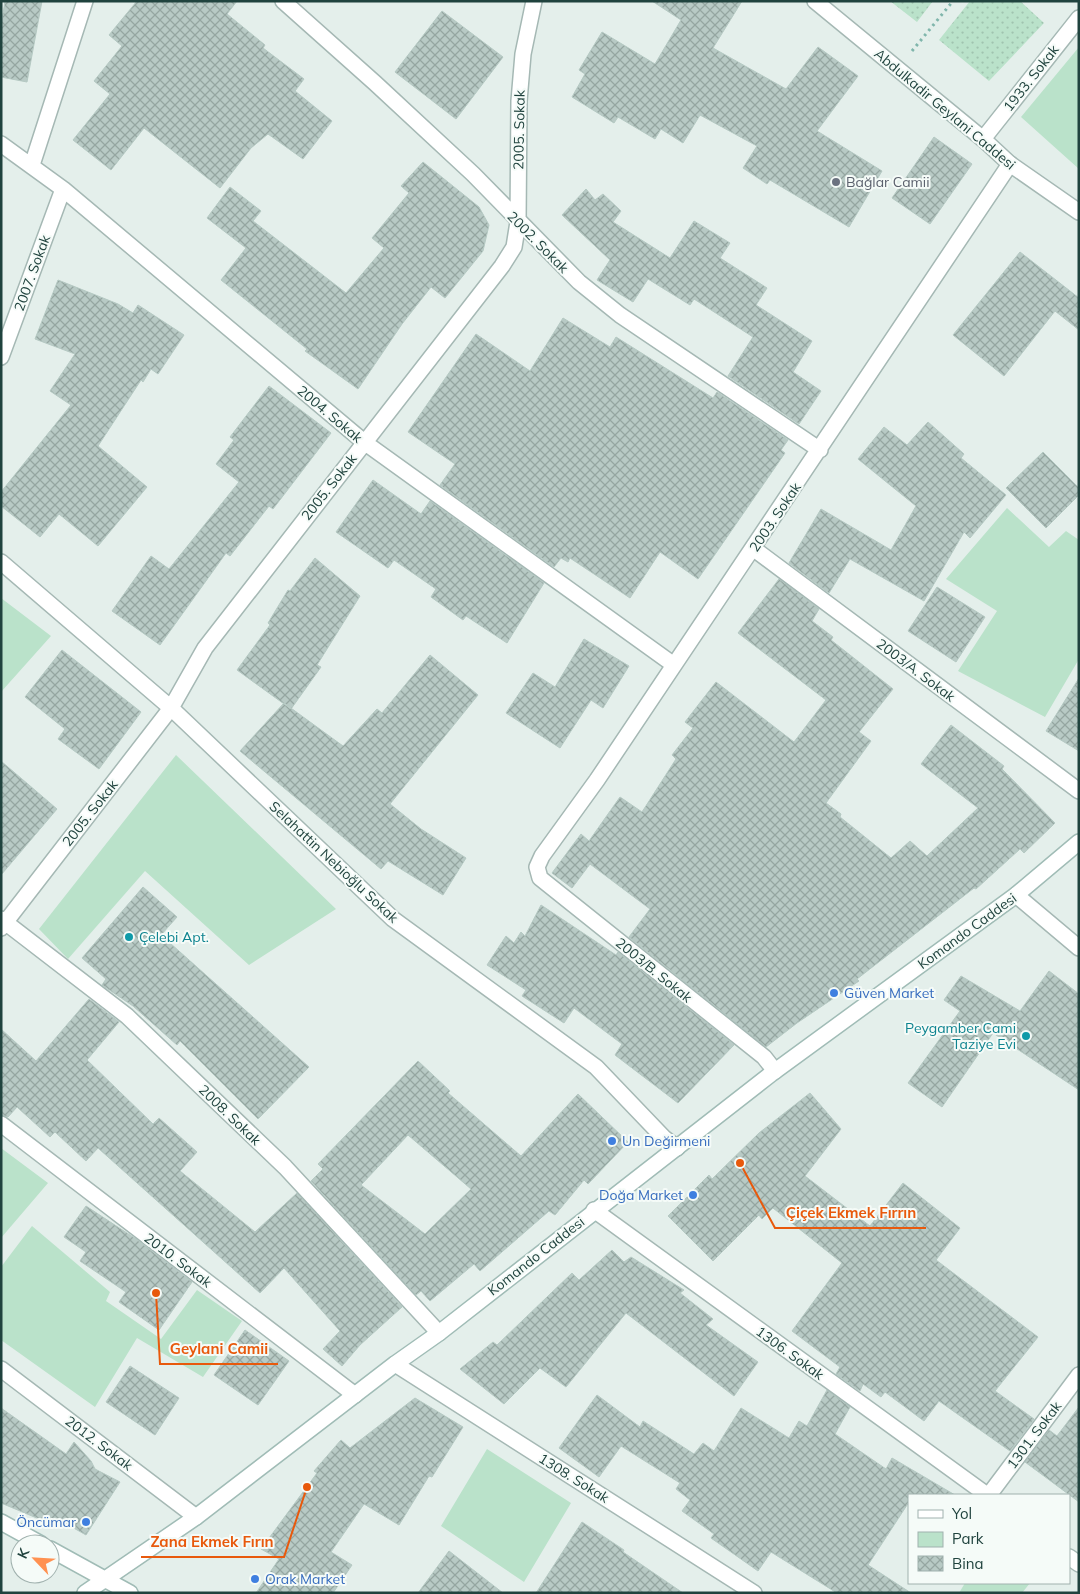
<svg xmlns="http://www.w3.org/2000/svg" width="1080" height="1594" font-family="Mulish,sans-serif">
<defs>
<pattern id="grass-dots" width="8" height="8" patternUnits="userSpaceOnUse" patternTransform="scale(1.25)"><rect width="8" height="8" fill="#bae2ca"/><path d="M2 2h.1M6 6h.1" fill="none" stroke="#a0c3af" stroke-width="1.8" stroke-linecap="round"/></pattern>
<pattern id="building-cross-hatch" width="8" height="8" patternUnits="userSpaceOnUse" patternTransform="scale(1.25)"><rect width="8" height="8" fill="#b8cac5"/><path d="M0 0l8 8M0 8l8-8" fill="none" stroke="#95a6a1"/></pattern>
</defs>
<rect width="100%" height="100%" fill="#e4efeb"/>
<path fill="url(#grass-dots)" d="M 890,1 L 933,1 L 917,22 Z
M 970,1 L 1020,1 L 1044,23 L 989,81 L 939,40 Z"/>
<path fill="#bae2ca" d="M 1079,47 L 1079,169 L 1021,117 Z
M 1007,508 L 1049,547 L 1066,531 L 1079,540 L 1079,659 L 1045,717 L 958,671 L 997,611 L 946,579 Z
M 1,598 L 51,636 L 1,692 Z
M 176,755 L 336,909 L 249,965 L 145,871 L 68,959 L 39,929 Z
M 1,1148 L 48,1183 L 1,1238 Z
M 32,1226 L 110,1292 L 106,1301 L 161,1339 L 197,1290 L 242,1321 L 203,1377 L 137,1338 L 95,1407 L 1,1340 L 1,1267 Z
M 487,1449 L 571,1503 L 524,1582 L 441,1526 Z
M 965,1583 L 1030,1583 L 1022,1593 L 959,1593 Z"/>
<path fill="url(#building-cross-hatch)" stroke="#b5c9c3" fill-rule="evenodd" d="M 5,1 L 42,1 L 27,82 L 1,77 L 1,26 Z
M 137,1 L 237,1 L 227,14 L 265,45 L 263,48 L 304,79 L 295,91 L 332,121 L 303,159 L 268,134 L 251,148 L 220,188 L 144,128 L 111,170 L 73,140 L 110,94 L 94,81 L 122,46 L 109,35 Z
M 652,1 L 742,1 L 713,48 L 786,89 L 818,47 L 858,76 L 817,131 L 882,171 L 849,227 L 770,180 L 767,184 L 743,168 L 757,146 L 700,115 L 683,143 L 661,129 L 655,139 L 618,117 L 614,123 L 572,97 L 585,74 L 579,70 L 602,32 L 655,64 L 681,20 Z
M 442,11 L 503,57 L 456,119 L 395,72 Z
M 934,137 L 972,164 L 930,224 L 892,198 Z
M 423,162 L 479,207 L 489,225 L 483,251 L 445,298 L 431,287 L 402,324 L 358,389 L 305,351 L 307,349 L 221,280 L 246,248 L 207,218 L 230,187 L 261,211 L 253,221 L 346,293 L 384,248 L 372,238 L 409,193 L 401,186 Z
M 586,189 L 595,200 L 603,194 L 621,211 L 613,222 L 670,258 L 694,221 L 730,243 L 720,258 L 767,288 L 756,305 L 812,341 L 793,372 L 821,391 L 799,424 L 728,376 L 753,337 L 694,299 L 690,305 L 648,279 L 633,302 L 597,280 L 610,260 L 562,215 Z
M 1020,252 L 1079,298 L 1079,330 L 1055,311 L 1004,376 L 953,335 Z
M 58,280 L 118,304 L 133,313 L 138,305 L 184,335 L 158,374 L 151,369 L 143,382 L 141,380 L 98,446 L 147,487 L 98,546 L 59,514 L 40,537 L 1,506 L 1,492 L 71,405 L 50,391 L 75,354 L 35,339 Z
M 563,318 L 610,347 L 616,337 L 713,398 L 717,392 L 788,440 L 781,450 L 785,453 L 698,579 L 660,552 L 630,598 L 570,558 L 568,562 L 561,558 L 554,567 L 440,485 L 455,464 L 408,432 L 476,334 L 530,371 Z
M 269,386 L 331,433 L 273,509 L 269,506 L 230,556 L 226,553 L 160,645 L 112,611 L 151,556 L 169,569 L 239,482 L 216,464 L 234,440 L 230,437 Z
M 928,422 L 964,454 L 961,458 L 1006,495 L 970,538 L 964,532 L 924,601 L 850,559 L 829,593 L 789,563 L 821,509 L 891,550 L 916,506 L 858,459 L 884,427 L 907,445 Z
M 1043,452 L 1079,488 L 1079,495 L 1046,528 L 1006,488 Z
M 373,480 L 421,514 L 430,501 L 544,583 L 507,643 L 466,616 L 463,620 L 431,597 L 436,589 L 394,560 L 388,568 L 336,532 Z
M 315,558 L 360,596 L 317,665 L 321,667 L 291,709 L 237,670 L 270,625 L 268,623 L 288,590 L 290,591 Z
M 779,579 L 819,609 L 812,621 L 833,637 L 831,640 L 893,689 L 859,732 L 871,741 L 826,803 L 841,814 L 840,817 L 891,858 L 910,841 L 927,856 L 978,808 L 921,764 L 951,725 L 1004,766 L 1002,769 L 1055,823 L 1024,853 L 1020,849 L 976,889 L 974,888 L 857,979 L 859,981 L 797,1023 L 766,1047 L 629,937 L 650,909 L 590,864 L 572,888 L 552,873 L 581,834 L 589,841 L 620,797 L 642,812 L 676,759 L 672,755 L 693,728 L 685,722 L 716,682 L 794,742 L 826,700 L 738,633 Z
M 937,587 L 985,617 L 956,662 L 908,631 Z
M 584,639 L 629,666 L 603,708 L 591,700 L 560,748 L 506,713 L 533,673 L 555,687 Z
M 62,650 L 141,712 L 99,769 L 58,739 L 65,729 L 25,697 Z
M 430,655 L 478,695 L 390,804 L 421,829 L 466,858 L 443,895 L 388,861 L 381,869 L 240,751 L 284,703 L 343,746 L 377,709 L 382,713 Z
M 1079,678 L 1079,751 L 1046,731 Z
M 1,761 L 57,809 L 1,875 Z
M 143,887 L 177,917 L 161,935 L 309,1067 L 258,1119 L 180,1041 L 177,1045 L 133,1006 L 102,985 L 106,979 L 82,958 Z
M 541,905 L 616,955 L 618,952 L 734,1045 L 678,1103 L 615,1055 L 622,1044 L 574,1008 L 564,1023 L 522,996 L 526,990 L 487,965 L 506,936 L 514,943 L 521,932 L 525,936 Z
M 1049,971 L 1079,994 L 1079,1090 L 993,1033 L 942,1107 L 908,1083 L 960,1011 L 944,1000 L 961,976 L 1020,1011 Z
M 89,999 L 119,1022 L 87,1060 L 153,1124 L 159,1118 L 197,1152 L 180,1171 L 255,1232 L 297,1193 L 402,1307 L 360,1345 L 342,1366 L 323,1349 L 340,1331 L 284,1268 L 260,1293 L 98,1148 L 86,1161 L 55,1132 L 50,1137 L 17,1107 L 8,1117 L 1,1115 L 1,1029 L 36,1061 Z
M 418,1061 L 450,1091 L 448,1093 L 521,1156 L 578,1094 L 628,1142 L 588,1184 L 584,1180 L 555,1215 L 549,1211 L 480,1271 L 474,1264 L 430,1301 L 421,1291 L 416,1295 L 311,1181 L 323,1169 L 318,1164 ZM 408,1135 L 471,1189 L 425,1234 L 361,1185 Z
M 810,1093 L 841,1129 L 805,1176 L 870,1226 L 903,1183 L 960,1228 L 936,1260 L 1038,1337 L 995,1391 L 1034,1419 L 1010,1451 L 939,1401 L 924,1421 L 885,1392 L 881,1397 L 863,1384 L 860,1391 L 836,1374 L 840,1367 L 792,1331 L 842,1263 L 773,1208 L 762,1219 L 759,1215 L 713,1261 L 668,1216 L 709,1175 L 712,1179 L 759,1133 Z
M 86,1206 L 136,1239 L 192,1282 L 159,1330 L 119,1302 L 126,1292 L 80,1261 L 86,1252 L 64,1237 Z
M 612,1250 L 624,1262 L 631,1257 L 684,1290 L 680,1293 L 713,1319 L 706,1325 L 758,1362 L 734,1396 L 626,1313 L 566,1387 L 540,1368 L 504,1404 L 460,1369 L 493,1342 L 497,1345 L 572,1273 L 579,1280 Z
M 245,1330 L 289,1361 L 258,1405 L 214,1375 Z
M 130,1366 L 179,1398 L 155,1435 L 106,1402 Z
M 827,1390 L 850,1407 L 835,1434 L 886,1469 L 892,1458 L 955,1495 L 909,1495 L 909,1502 L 868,1565 L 911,1593 L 837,1593 L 771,1552 L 758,1571 L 711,1538 L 714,1534 L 682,1511 L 690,1500 L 676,1489 L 680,1483 L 621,1446 L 599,1477 L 559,1448 L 597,1395 L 640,1427 L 643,1421 L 694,1454 L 703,1443 L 714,1451 L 741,1408 L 789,1438 L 799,1421 L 807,1426 Z
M 415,1398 L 463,1427 L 432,1477 L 429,1476 L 399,1525 L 364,1504 L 331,1552 L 352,1565 L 333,1593 L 256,1593 L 279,1559 L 261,1549 L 317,1473 L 314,1471 L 341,1440 L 350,1448 Z
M 1079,1407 L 1079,1502 L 1025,1462 L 1049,1430 L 1057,1436 Z
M 1,1408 L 66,1454 L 74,1442 L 91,1461 L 95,1469 L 120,1482 L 86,1535 L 63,1522 L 51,1524 L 1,1503 Z
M 582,1522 L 624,1550 L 623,1552 L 683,1593 L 536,1593 Z
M 449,1551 L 503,1593 L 418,1593 Z"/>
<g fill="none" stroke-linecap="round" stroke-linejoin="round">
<defs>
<path id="minor" d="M 283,1 L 375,83 L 473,174 L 579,282 L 620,315 L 820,450
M 983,139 L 1079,18
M 1,144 L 63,189 L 364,442 L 674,665
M 32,165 L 85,1
M 1,357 L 63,189
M 754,549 L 1079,791
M 1,562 L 171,708 L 393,919 L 596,1067 L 664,1138 L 677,1148
M 1016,895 L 1079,948
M 1,919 L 127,1016 L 285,1167 L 439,1333
M 1,928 L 171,708 L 205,648 L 502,266 L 514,247 L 518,222 L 519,101 L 523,54 L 534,1
M 775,1071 L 764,1057 L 540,878 L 537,867 L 542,856 L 597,780 L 1010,164
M 1,1124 L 355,1395
M 594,1210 L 987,1495
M 395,1364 L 754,1593
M 1,1369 L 196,1517
M 989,1495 L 1079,1375
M 1069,1557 L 1079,1564"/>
<path id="tertiary" d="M 815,1 L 983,139 L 1010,164 L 1079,212"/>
<path id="secondary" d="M 1,1522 L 41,1544
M 50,1549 L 130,1593
M 85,1593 L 196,1517 L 395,1364 L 439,1333 L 771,1074 L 1016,895 L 1079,842"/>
</defs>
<use href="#minor" stroke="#a5b8b4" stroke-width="18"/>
<use href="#tertiary" stroke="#a5b8b4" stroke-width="18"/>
<use href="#secondary" stroke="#a0bcb6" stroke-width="18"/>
<path stroke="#80b6ac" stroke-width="3" stroke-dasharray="2.5 4" stroke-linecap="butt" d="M 912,51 L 953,1"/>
<use href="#minor" stroke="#fff" stroke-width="15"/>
<use href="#tertiary" stroke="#fff" stroke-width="15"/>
<use href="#secondary" stroke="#fff" stroke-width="15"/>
</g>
<circle fill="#6b7280" stroke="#f5fbf8" stroke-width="2" cx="836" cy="182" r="5"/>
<g fill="#0f9aa8" stroke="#f5fbf8" stroke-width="2">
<circle cx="129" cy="937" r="5"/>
<circle cx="1026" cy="1036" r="5"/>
</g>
<g fill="#3f7fe0" stroke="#f5fbf8" stroke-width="2">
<circle cx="834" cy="993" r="5"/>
<circle cx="612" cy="1141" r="5"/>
<circle cx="693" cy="1195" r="5"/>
<circle cx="86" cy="1522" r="5"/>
<circle cx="255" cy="1579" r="5"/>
</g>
<g text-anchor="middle" stroke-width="4" stroke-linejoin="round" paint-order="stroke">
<g font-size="14" fill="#20433e" stroke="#f5fbf8">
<text transform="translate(1031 78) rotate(-52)" y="5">1933. Sokak</text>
<text transform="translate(945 109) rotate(40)" y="5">Abdulkadir Geylani Caddesi</text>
<text transform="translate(519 130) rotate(-89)" y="5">2005. Sokak</text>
<text transform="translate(538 242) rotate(45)" y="5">2002. Sokak</text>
<text transform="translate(32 273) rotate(-70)" y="5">2007. Sokak</text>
<text transform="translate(330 414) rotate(40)" y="5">2004. Sokak</text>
<text transform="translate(329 487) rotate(-52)" y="5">2005. Sokak</text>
<text transform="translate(775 517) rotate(-56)" y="5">2003. Sokak</text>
<text transform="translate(916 670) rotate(37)" y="5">2003/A. Sokak</text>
<text transform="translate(90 813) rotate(-52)" y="5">2005. Sokak</text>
<text transform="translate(334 862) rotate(43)" y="5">Selahattin Nebioğlu Sokak</text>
<text transform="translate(967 931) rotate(-36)" y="5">Komando Caddesi</text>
<text transform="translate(654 970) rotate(39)" y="5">2003/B. Sokak</text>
<text transform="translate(230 1115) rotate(44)" y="5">2008. Sokak</text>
<text transform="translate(536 1256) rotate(-38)" y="5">Komando Caddesi</text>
<text transform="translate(178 1260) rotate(37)" y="5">2010. Sokak</text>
<text transform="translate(790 1353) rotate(36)" y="5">1306. Sokak</text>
<text transform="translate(1034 1435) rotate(-53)" y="5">1301. Sokak</text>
<text transform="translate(99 1443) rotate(37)" y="5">2012. Sokak</text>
<text transform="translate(574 1478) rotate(32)" y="5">1308. Sokak</text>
</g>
<g font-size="14" fill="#5b616d" stroke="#f5fbf8" text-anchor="start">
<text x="846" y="187">Bağlar Camii</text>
</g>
<g font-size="14" fill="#0d838f" stroke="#f5fbf8" text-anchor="start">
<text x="139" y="942">Çelebi Apt.</text>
<text x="1016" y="1033" text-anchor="end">Peygamber Cami<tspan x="1016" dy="16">Taziye Evi</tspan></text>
</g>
<g font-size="14" fill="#366cbe" stroke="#f5fbf8" text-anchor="start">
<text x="844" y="998">Güven Market</text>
<text x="622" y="1146">Un Değirmeni</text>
<text x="683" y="1200" text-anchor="end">Doğa Market</text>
<text x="76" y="1527" text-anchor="end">Öncümar</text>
<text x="265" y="1584">Orak Market</text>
</g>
</g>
<path fill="none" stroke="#e8590c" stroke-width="2" d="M740 1163L775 1228H926M156 1293L160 1364H278M307 1487L284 1557H141"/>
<g fill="#e8590c" stroke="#f5fbf8" stroke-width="2">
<circle cx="740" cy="1163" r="5"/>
<circle cx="156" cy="1293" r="5"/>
<circle cx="307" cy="1487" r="5"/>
</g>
<g font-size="15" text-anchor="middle" font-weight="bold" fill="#e8590c" stroke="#f5fbf8" stroke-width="4" stroke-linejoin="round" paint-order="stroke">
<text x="851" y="1218">Çiçek Ekmek Fırrın</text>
<text x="219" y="1354">Geylani Camii</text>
<text x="212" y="1547">Zana Ekmek Fırın</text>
</g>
<rect width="1080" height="1594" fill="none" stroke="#20433e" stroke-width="5"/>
<rect x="908" y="1494" width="162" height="90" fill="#f5fbf8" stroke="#a0b1ae"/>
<rect x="918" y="1510" width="25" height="8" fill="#ffffff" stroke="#a0b1ae"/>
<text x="952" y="1519" font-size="15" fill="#20433e">Yol</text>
<rect x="918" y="1532" width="25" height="15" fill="#bae2ca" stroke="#a0b1ae"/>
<text x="952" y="1544" font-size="15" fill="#20433e">Park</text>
<rect x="918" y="1556" width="25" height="15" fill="url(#building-cross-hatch)" stroke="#a0b1ae"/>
<text x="952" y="1569" font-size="15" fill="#20433e">Bina</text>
<g transform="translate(35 1559) rotate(295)"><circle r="24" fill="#f5fbf8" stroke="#a0b1ae"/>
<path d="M0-4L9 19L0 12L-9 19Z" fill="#ff9151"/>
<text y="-8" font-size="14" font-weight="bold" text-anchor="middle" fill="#20433e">K</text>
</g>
</svg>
